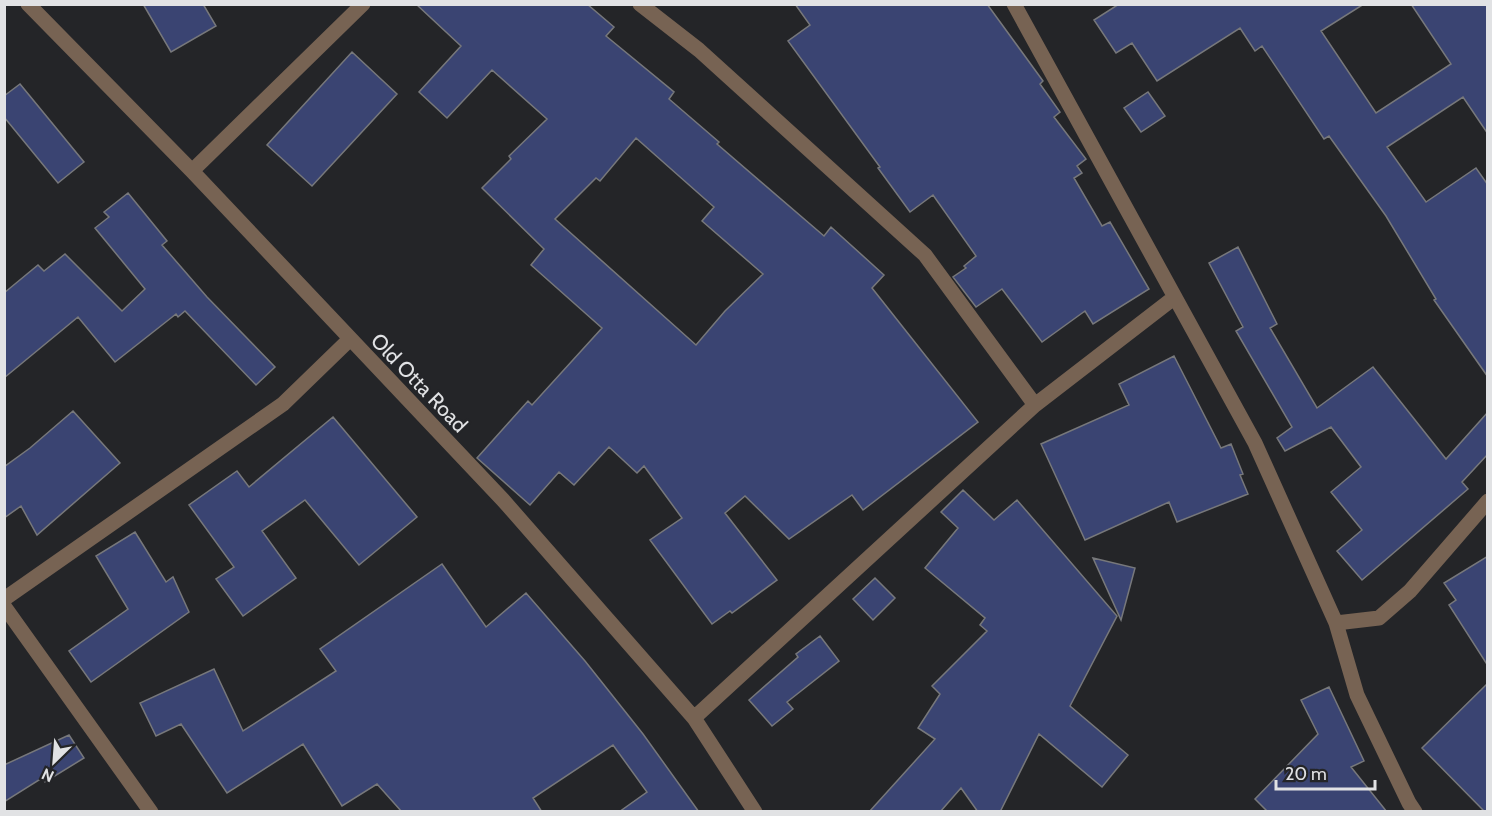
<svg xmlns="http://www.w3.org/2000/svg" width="1492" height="816" font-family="Cabin,sans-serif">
<rect width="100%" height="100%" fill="#242528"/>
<path fill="#3a4472" stroke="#77787b" stroke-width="1.5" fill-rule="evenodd" d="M 143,4 L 203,4 L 216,26 L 171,52 Z
M 416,4 L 587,4 L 614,27 L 606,36 L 674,92 L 669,99 L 719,142 L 717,144 L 824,236 L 831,227 L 884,275 L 872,288 L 978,422 L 863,510 L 852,495 L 789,539 L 745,496 L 725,513 L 777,580 L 732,613 L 730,611 L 712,624 L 650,540 L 682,518 L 644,466 L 637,473 L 609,447 L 574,485 L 559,472 L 530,505 L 477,458 L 528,401 L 532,405 L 602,328 L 531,265 L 544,249 L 482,188 L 511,159 L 509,156 L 547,119 L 492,70 L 447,118 L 419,92 L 461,46 ZM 636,138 L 714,207 L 702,221 L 763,274 L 725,311 L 696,345 L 555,219 L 596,178 L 600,181 Z
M 795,4 L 987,4 L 1043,81 L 1040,84 L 1060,112 L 1054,117 L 1086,159 L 1077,166 L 1082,173 L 1074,178 L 1102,226 L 1110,222 L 1149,289 L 1093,324 L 1085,311 L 1042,342 L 1002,289 L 976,307 L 953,277 L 966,268 L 964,266 L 976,256 L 933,195 L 910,212 L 878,168 L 880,167 L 788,41 L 810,25 Z
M 1119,4 L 1364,4 L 1321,31 L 1376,113 L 1451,64 L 1411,4 L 1488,4 L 1488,134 L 1463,97 L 1387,147 L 1426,202 L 1476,168 L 1488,185 L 1488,377 L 1434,300 L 1436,299 L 1386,216 L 1329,136 L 1324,139 L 1262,46 L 1255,51 L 1240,28 L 1157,81 L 1132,43 L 1116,53 L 1094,20 Z
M 352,52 L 397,94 L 312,186 L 267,145 Z
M 20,84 L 84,162 L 58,183 L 4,117 L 4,96 Z
M 1148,92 L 1165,116 L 1141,132 L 1124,108 Z
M 128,193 L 167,241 L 162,245 L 207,297 L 275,367 L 256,385 L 185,311 L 178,317 L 176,314 L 115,362 L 78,317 L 4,378 L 4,293 L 38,265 L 44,271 L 65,254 L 122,311 L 145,289 L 95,228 L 109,217 L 104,212 Z
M 1238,247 L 1277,324 L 1270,328 L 1317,408 L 1373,367 L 1446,459 L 1488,412 L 1488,454 L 1462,482 L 1468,489 L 1362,580 L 1337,551 L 1362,530 L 1331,492 L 1361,467 L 1331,427 L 1285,451 L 1277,438 L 1292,427 L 1236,331 L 1243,327 L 1209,263 Z
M 1174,356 L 1221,448 L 1231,444 L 1243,474 L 1240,475 L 1248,494 L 1177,522 L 1169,502 L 1085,540 L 1041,444 L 1129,405 L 1119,384 Z
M 73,411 L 120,463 L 37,535 L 21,506 L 4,518 L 4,467 L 30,448 Z
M 333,417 L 417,517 L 359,565 L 305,500 L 262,531 L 296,578 L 243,616 L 216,579 L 234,567 L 189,505 L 237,471 L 249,487 Z
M 963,490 L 994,520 L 1017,500 L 1117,616 L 1070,706 L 1128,755 L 1102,787 L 1039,734 L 1000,812 L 978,812 L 961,788 L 940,812 L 869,812 L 935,739 L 918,728 L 940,694 L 932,686 L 987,631 L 980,625 L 985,618 L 925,568 L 958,528 L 941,512 Z
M 135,532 L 166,582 L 173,577 L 189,612 L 91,682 L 69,651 L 128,609 L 96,556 Z
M 1488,556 L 1488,666 L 1449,605 L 1456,600 L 1444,583 Z
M 1093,558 L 1135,568 L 1121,620 Z
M 442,564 L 486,627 L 526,593 L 585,661 L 643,734 L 699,812 L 619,812 L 647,792 L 613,745 L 533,798 L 542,812 L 402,812 L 377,784 L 342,806 L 303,744 L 227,793 L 181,724 L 156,736 L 140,703 L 214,669 L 243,731 L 336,671 L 320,649 Z
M 875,578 L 895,598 L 873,620 L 853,599 Z
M 820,636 L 839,661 L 787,702 L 793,709 L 772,726 L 749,700 L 798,657 L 796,654 Z
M 1488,683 L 1488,812 L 1485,812 L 1422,748 Z
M 1329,687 L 1364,761 L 1351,767 L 1387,812 L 1268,812 L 1255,799 L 1318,734 L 1301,700 Z
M 69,735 L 84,758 L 45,782 L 42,778 L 4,802 L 4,765 Z"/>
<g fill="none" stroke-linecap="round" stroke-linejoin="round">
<path stroke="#776353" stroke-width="15" d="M 28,4 L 192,171 L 503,500 L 694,718 L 755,812
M 640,4 L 699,50 L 925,255 L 1035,405
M 1014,4 L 1255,443 L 1336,623 L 1357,695 L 1409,803 L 1415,812
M 192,171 L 363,4
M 4,599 L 283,404 L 349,340
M 4,606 L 151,812
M 1336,623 L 1379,618 L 1410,591 L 1488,501
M 694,718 L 1035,405 L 1175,297"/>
</g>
<g text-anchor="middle" stroke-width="4.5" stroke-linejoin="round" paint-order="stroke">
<g font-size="21" fill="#e1e2e4" stroke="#242528">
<text transform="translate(419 383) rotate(46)" y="7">Old Otta Road</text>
</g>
</g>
<rect width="1492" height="816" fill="none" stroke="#e1e2e4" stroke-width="12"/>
<g transform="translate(54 762) rotate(205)" stroke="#242528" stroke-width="4.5" paint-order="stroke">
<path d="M0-4.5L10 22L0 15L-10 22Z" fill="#e1e2e4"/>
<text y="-9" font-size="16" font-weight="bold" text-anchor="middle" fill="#e1e2e4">N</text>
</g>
<path d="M1276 780v9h99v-9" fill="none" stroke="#e1e2e4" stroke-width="3"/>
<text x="1285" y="780" font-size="18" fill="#e1e2e4" stroke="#242528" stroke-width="4.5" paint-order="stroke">20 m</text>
</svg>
